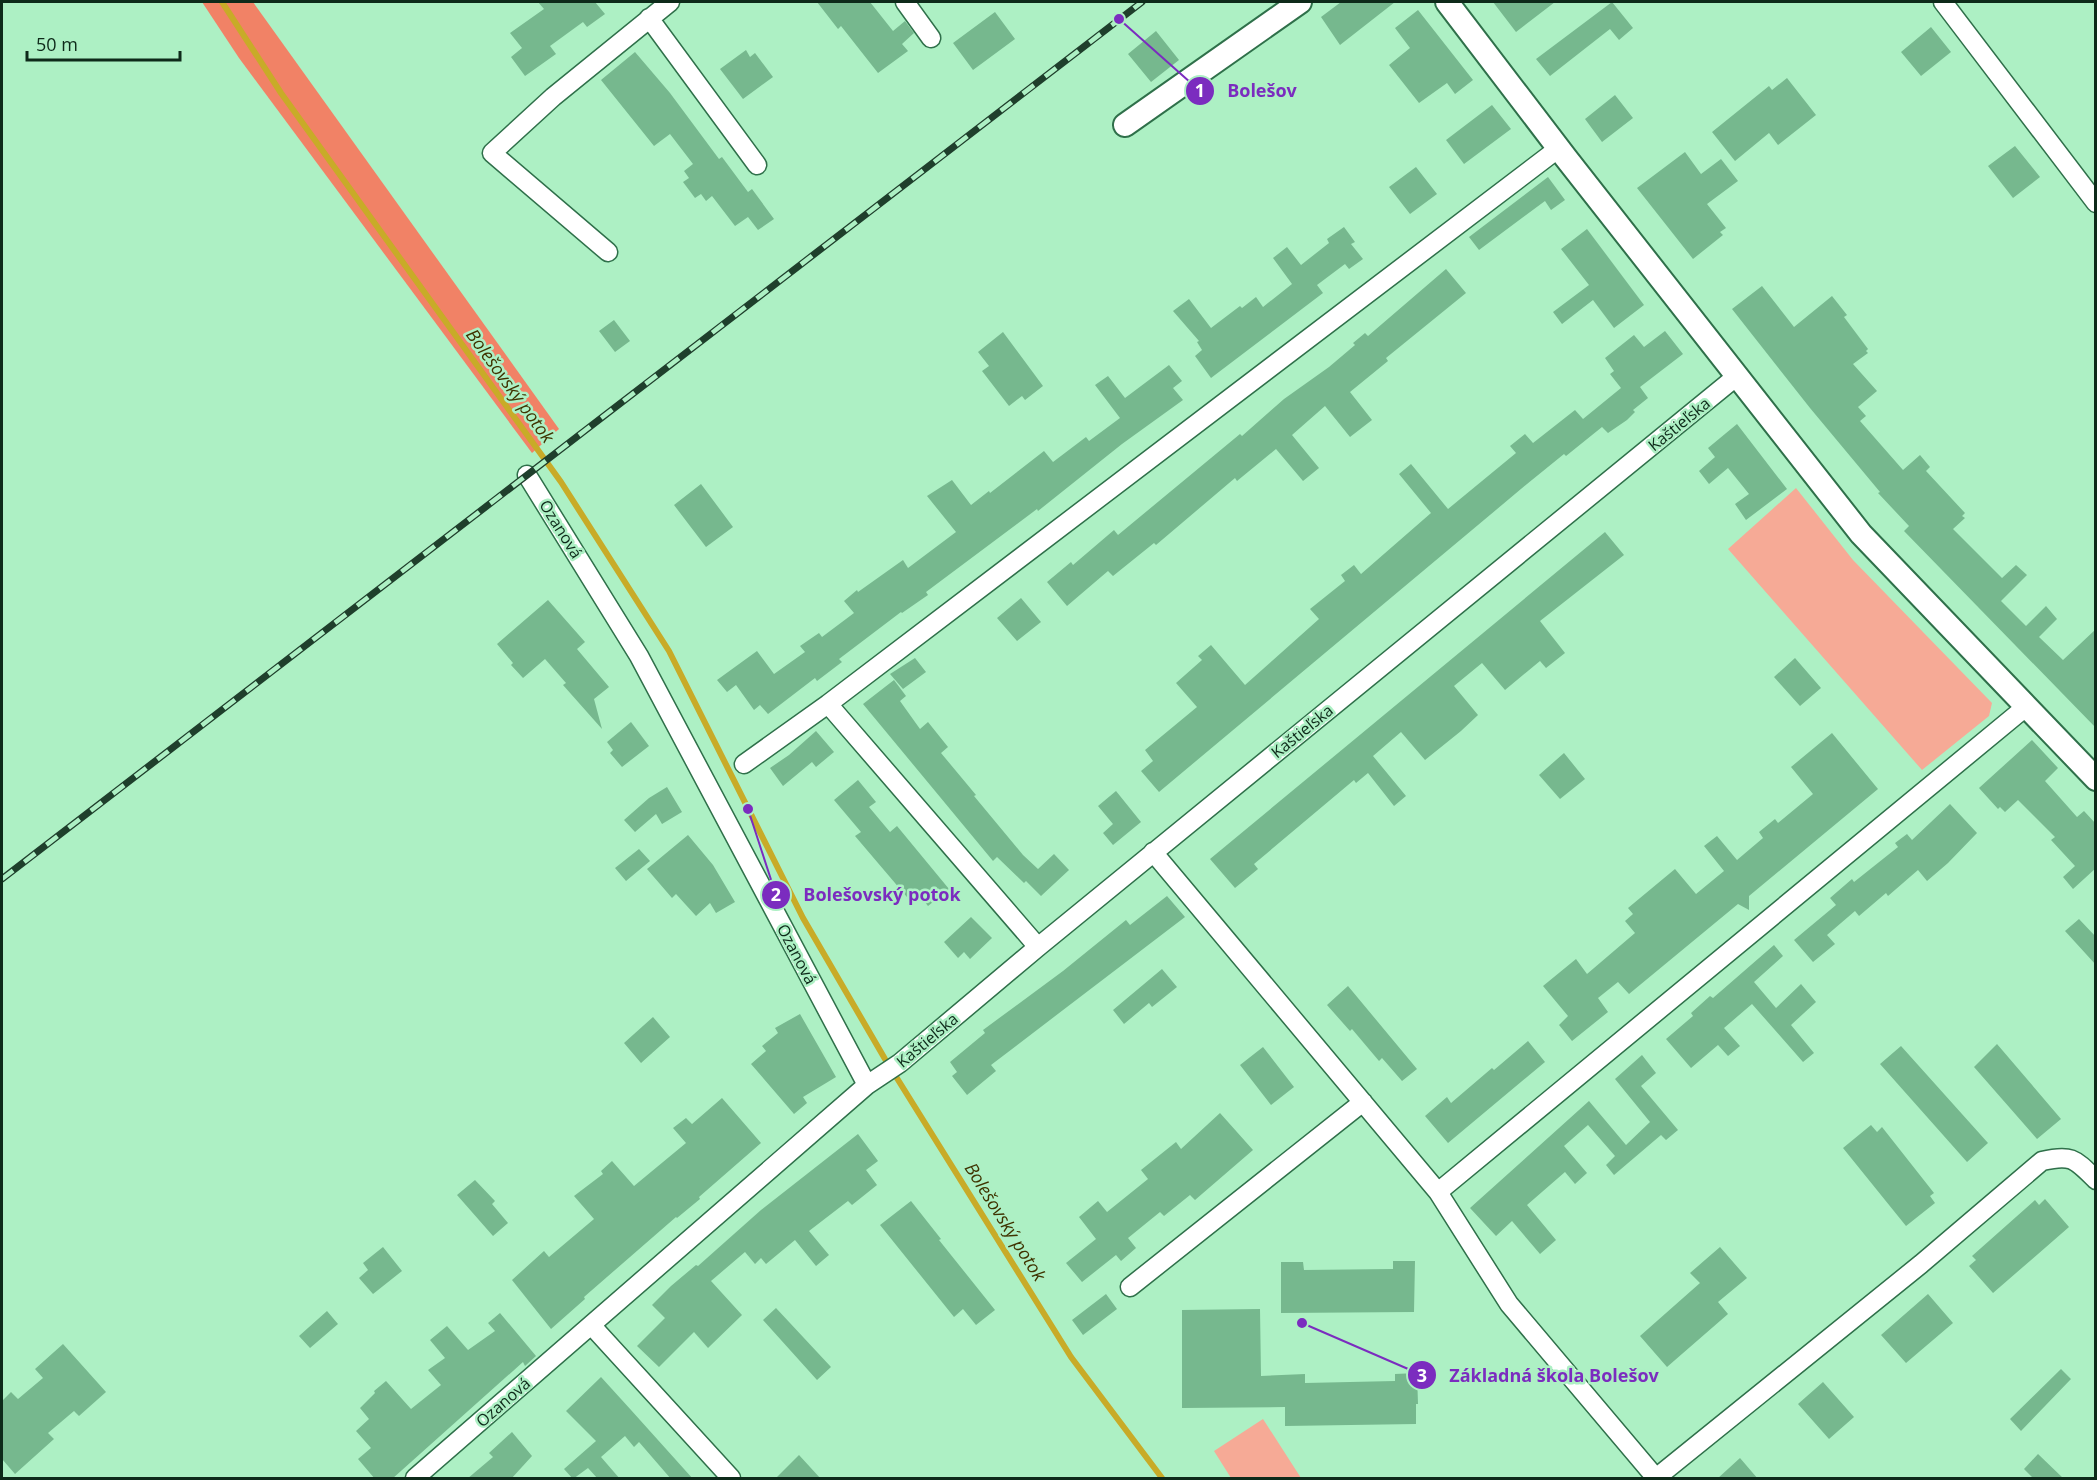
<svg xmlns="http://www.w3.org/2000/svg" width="2097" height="1480" font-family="'Open Sans',sans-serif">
<rect width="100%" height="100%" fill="#adf0c4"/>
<path fill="#f6aa96" d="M 1796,488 L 1853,560 L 1992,703 L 1989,716 L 1922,770 L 1728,549 Z
M 1263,1419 L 1301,1478 L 1231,1478 L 1214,1451 Z"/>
<path fill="#f18266" d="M 202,2 L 253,2 L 559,429 L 532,453 L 239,58 Z"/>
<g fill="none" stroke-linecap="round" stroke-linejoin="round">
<path stroke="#c8ab28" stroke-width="6" d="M 222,2 L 281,93 L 561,482 L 669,651 L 803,918 L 885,1059 L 1071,1357 L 1162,1478"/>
</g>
<path fill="#76b88e" d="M 538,2 L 595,2 L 605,14 L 587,27 L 583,22 L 550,46 L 556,54 L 525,76 L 511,57 L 522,48 L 510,33 L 544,9 Z
M 817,2 L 870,2 L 893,31 L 905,21 L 914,33 L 902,44 L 908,51 L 878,73 L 841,26 L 838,29 Z
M 1341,2 L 1395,2 L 1340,45 L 1321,17 Z
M 1493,2 L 1555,2 L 1516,32 Z
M 1612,2 L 1633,28 L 1619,40 L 1610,29 L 1550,76 L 1536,59 Z
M 1418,10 L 1473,80 L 1455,94 L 1447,83 L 1419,103 L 1389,65 L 1410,48 L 1395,28 Z
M 995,12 L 1015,39 L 973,70 L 953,43 Z
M 1931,27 L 1951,52 L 1921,76 L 1901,52 Z
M 1156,31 L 1179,60 L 1151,82 L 1128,54 Z
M 746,50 L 750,57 L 755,53 L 773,77 L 743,99 L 720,69 Z
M 635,52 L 670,93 L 719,159 L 722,157 L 748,192 L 752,189 L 774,219 L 758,230 L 748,217 L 735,226 L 712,196 L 706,201 L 701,194 L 695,198 L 683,182 L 689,178 L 684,171 L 693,164 L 670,134 L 654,146 L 601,80 Z
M 1787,78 L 1816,115 L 1778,145 L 1769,133 L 1735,161 L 1712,132 L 1769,86 L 1772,90 Z
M 1615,95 L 1633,118 L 1602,142 L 1585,119 Z
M 1492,105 L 1511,129 L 1464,164 L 1446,140 Z
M 2015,146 L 2040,177 L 2013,198 L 1988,166 Z
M 1685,152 L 1701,174 L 1721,159 L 1738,181 L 1707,204 L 1726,228 L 1720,232 L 1723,235 L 1693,259 L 1637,188 Z
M 1416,167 L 1437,194 L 1410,214 L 1389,187 Z
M 1548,177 L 1565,200 L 1551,210 L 1545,201 L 1479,250 L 1469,237 Z
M 1344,227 L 1355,242 L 1351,244 L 1363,259 L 1349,269 L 1345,264 L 1317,285 L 1323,293 L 1211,378 L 1195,356 L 1202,350 L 1197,342 L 1199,341 L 1173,311 L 1189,299 L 1211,328 L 1240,306 L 1242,308 L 1256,297 L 1263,307 L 1292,284 L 1273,258 L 1287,247 L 1301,265 L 1329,243 L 1327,239 Z
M 1587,229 L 1644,305 L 1614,328 L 1593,300 L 1562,324 L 1553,312 L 1589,285 L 1561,249 Z
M 1446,269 L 1466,293 L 1386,358 L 1388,361 L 1350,392 L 1372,420 L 1350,437 L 1325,406 L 1292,435 L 1319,468 L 1303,481 L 1276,449 L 1237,481 L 1235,478 L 1156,545 L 1154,543 L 1113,576 L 1108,571 L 1067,606 L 1047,582 L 1071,562 L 1073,565 L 1114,530 L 1118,535 L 1240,434 L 1242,436 L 1284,399 L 1329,367 L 1355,345 L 1353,343 L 1365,333 L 1368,336 Z
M 1762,286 L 1794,327 L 1832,296 L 1847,315 L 1844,317 L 1868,349 L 1866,351 L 1868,353 L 1853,364 L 1877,391 L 1858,407 L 1866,416 L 1860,421 L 1903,470 L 1920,455 L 1930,467 L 1926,471 L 1965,513 L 1962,516 L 1965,518 L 1953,529 L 2002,578 L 2016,565 L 2027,575 L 2001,601 L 2026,626 L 2046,606 L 2057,619 L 2039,637 L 2063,660 L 2096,629 L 2096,728 L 1904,531 L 1909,526 L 1878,493 L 1880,492 L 1810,408 L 1732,309 Z
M 614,320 L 630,341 L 615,352 L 599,331 Z
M 1665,331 L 1683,354 L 1640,387 L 1648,398 L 1633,410 L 1635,412 L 1627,420 L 1608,433 L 1602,427 L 1566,456 L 1564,454 L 1527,484 L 1159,792 L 1141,771 L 1153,761 L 1145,750 L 1197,707 L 1176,683 L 1202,660 L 1198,656 L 1211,645 L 1245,685 L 1319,619 L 1310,609 L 1345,581 L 1341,575 L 1354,565 L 1361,574 L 1431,513 L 1399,474 L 1411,464 L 1448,509 L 1516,453 L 1510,446 L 1525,434 L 1533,443 L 1575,410 L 1583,419 L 1621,388 L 1610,374 L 1614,371 L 1605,358 L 1634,335 L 1644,347 Z
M 1003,332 L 1043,386 L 1025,400 L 1022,396 L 1009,406 L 982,371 L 989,366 L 978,352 Z
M 1169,365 L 1182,381 L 1173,388 L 1183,400 L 1122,444 L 1038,511 L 1037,509 L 926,592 L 928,595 L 902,613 L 901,612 L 839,659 L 842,662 L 817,681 L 815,678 L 768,714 L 760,705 L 754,710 L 736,685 L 727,692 L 717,680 L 757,651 L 774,674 L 805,652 L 800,646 L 819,633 L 822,637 L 854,613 L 844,601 L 857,590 L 858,592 L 903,560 L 908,568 L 956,532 L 927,496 L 952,480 L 971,505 L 989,491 L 990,493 L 1044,451 L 1053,462 L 1086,437 L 1089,441 L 1120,418 L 1095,385 L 1108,376 L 1125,398 Z
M 1737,424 L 1787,489 L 1746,520 L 1735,504 L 1749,494 L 1728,468 L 1709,484 L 1699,471 L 1715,457 L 1708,448 Z
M 701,484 L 733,527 L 706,547 L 674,505 Z
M 1605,532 L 1624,555 L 1540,621 L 1565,653 L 1546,668 L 1540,661 L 1505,690 L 1482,663 L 1454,686 L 1478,715 L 1461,731 L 1425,760 L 1401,732 L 1373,756 L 1406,796 L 1394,806 L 1368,773 L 1356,783 L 1354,780 L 1254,864 L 1258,869 L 1235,888 L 1210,859 Z
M 1021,598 L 1041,622 L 1017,641 L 997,618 Z
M 548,600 L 585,642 L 577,649 L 609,687 L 594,699 L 602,729 L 563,685 L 566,683 L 545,659 L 523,678 L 511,665 L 513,663 L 497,644 Z
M 915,658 L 926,672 L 903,689 L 890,674 Z
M 1795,658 L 1821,688 L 1800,706 L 1774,677 Z
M 894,680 L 906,696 L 900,701 L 920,729 L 928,722 L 948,747 L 941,753 L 976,795 L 974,796 L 1023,855 L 1038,869 L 1054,854 L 1069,870 L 1041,896 L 1026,881 L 1024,883 L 997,857 L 993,861 L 863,704 Z
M 631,722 L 649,746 L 622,767 L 610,753 L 613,750 L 607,742 Z
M 816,731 L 834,752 L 816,767 L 812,762 L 783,786 L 770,768 L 789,755 Z
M 1832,733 L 1878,789 L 1749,896 L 1749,910 L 1738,904 L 1629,994 L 1618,982 L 1598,998 L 1608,1012 L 1572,1041 L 1559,1025 L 1568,1016 L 1543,986 L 1576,959 L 1587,974 L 1635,933 L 1625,921 L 1633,914 L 1628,908 L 1675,869 L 1696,894 L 1724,871 L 1704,846 L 1717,836 L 1737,860 L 1763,838 L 1759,832 L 1775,819 L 1778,823 L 1813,794 L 1791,767 Z
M 2032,740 L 2058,768 L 2045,781 L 2077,817 L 2084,811 L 2096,824 L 2096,868 L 2073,889 L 2063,877 L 2075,866 L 2051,840 L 2055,837 L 2018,800 L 2005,812 L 2000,807 L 1998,809 L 1979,788 Z
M 1564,753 L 1585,779 L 1560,799 L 1539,775 Z
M 858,780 L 876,802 L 869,807 L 890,832 L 897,826 L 949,889 L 928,906 L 920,896 L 912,903 L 855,836 L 861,832 L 834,800 Z
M 667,787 L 682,812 L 662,824 L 656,814 L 635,832 L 624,820 L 649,798 Z
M 1116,791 L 1141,822 L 1113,845 L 1103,833 L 1113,824 L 1098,806 Z
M 1950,804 L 1977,833 L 1948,863 L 1927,881 L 1918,870 L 1888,896 L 1886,893 L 1859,916 L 1855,911 L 1827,935 L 1835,944 L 1813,962 L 1794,940 L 1836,905 L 1830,898 L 1852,879 L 1854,882 L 1898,847 L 1895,843 L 1907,834 L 1912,840 Z
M 688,835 L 713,865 L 735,902 L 716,913 L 710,903 L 696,916 L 676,894 L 672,898 L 647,869 Z
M 639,849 L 650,861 L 626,881 L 615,868 Z
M 1167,896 L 1185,917 L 991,1065 L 996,1071 L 967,1095 L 952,1076 L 957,1072 L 950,1062 L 985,1033 L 983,1030 L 1063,971 L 1126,920 L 1130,925 Z
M 971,917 L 992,938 L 970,959 L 964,952 L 958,958 L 944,942 Z
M 2079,919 L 2096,937 L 2096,965 L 2065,931 Z
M 1774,945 L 1783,956 L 1754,982 L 1776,1008 L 1801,984 L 1816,1002 L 1791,1025 L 1814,1053 L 1803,1062 L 1752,1004 L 1724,1028 L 1740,1046 L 1728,1056 L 1718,1045 L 1691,1068 L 1666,1039 L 1693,1016 L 1691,1013 L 1710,996 L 1713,998 Z
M 1162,969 L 1177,987 L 1152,1007 L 1149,1003 L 1124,1024 L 1113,1010 Z
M 1348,986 L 1417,1069 L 1402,1081 L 1382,1058 L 1379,1061 L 1352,1029 L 1350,1031 L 1327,1005 Z
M 800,1014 L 836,1077 L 803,1097 L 807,1103 L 794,1114 L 751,1064 L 766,1051 L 762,1046 L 778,1033 L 775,1028 Z
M 653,1017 L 670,1037 L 641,1063 L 624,1043 Z
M 1528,1041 L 1545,1062 L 1448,1143 L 1425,1116 L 1447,1097 L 1451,1103 L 1492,1068 L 1494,1070 Z
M 1997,1044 L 2061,1119 L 2037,1139 L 1974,1067 Z
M 1901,1046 L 1988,1143 L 1967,1162 L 1880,1064 Z
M 1263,1047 L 1294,1087 L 1271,1105 L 1240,1065 Z
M 1642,1055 L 1656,1073 L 1641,1086 L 1678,1130 L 1666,1140 L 1661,1135 L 1614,1175 L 1606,1165 L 1615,1156 L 1588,1125 L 1564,1146 L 1587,1173 L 1575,1184 L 1565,1172 L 1527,1205 L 1556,1240 L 1540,1254 L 1512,1221 L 1496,1236 L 1470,1208 L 1589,1101 L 1626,1145 L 1650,1122 L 1615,1079 Z
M 722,1098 L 761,1143 L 699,1197 L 700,1199 L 677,1218 L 676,1217 L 584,1297 L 585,1299 L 551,1329 L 512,1280 L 544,1251 L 549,1257 L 594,1219 L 574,1196 L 603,1174 L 601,1171 L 612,1161 L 634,1186 L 686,1143 L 673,1128 L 686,1118 L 692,1124 Z
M 1220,1113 L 1253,1150 L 1195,1200 L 1190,1195 L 1164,1216 L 1160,1212 L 1128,1238 L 1136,1248 L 1121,1261 L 1116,1255 L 1082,1282 L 1066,1263 L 1096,1239 L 1079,1217 L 1098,1201 L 1107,1212 L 1148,1179 L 1141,1170 L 1176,1142 L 1181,1149 Z
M 1871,1125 L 1877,1132 L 1882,1127 L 1934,1193 L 1930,1196 L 1935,1203 L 1906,1226 L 1843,1148 Z
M 858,1134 L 878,1161 L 866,1170 L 877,1185 L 852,1205 L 848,1201 L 809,1231 L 829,1255 L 816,1266 L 795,1240 L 766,1264 L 761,1258 L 755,1264 L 745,1252 L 711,1281 L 742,1315 L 708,1348 L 694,1332 L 659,1367 L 637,1346 L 665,1318 L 652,1305 L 671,1286 L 696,1265 L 698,1266 L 761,1210 Z
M 475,1180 L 495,1201 L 492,1204 L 508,1223 L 493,1236 L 457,1195 Z
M 2045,1199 L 2069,1227 L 1993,1293 L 1969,1266 L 1976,1260 L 1972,1256 L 2035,1200 L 2039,1205 Z
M 911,1201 L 941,1239 L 939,1240 L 995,1310 L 976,1325 L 963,1309 L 954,1317 L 880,1225 Z
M 383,1247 L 402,1271 L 373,1294 L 359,1278 L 368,1270 L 363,1263 Z
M 1720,1247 L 1747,1278 L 1718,1302 L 1728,1314 L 1667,1367 L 1640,1336 L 1700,1283 L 1690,1273 Z
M 1393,1261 L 1415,1261 L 1414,1312 L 1281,1313 L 1281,1262 L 1303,1262 L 1304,1270 L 1393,1269 Z
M 1106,1294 L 1117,1309 L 1083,1335 L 1072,1320 Z
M 1928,1294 L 1953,1323 L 1906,1363 L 1881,1335 Z
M 776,1308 L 831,1367 L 817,1380 L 763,1320 Z
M 1260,1309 L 1261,1376 L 1305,1374 L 1305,1383 L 1395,1381 L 1395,1374 L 1417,1373 L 1418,1404 L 1416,1404 L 1416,1424 L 1285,1426 L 1285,1407 L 1182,1408 L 1182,1310 Z
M 327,1311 L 338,1324 L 310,1348 L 299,1336 Z
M 500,1313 L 536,1356 L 525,1366 L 523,1362 L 392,1479 L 375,1479 L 358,1459 L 371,1448 L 356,1431 L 369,1419 L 360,1408 L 375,1393 L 374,1391 L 386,1381 L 411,1409 L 441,1385 L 428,1370 L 445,1358 L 430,1340 L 447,1326 L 468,1350 L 495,1331 L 488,1323 Z
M 63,1344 L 106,1392 L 79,1416 L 74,1411 L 48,1433 L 54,1439 L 15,1474 L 2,1459 L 2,1401 L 11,1392 L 18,1399 L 43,1378 L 35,1369 Z
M 2061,1369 L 2071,1379 L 2021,1431 L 2010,1419 Z
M 601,1377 L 631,1410 L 693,1479 L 671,1479 L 639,1442 L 634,1447 L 625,1436 L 601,1457 L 620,1479 L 598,1479 L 588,1468 L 573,1479 L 564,1469 L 596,1441 L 566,1411 Z
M 1823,1382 L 1854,1417 L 1829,1439 L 1798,1404 Z
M 512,1432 L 532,1456 L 511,1479 L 467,1479 L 493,1457 L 489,1453 Z
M 2038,1454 L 2064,1479 L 2034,1479 L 2024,1469 Z
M 799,1455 L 821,1479 L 775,1479 Z
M 1740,1458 L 1758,1479 L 1717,1479 Z"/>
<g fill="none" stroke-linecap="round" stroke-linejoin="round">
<defs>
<path id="minor" d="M 905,2 L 931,38
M 1943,2 L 2096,203
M 649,18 L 757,165
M 608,252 L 492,153 L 553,97 L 670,2
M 828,704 L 1038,947
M 744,764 L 828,704 L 1559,148
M 1153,852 L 1438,1192 L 1509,1304 L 1656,1478
M 867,1085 L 900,1063 L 1038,947 L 1737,376
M 1438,1192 L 2027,706
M 1130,1287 L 1363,1102
M 592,1326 L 731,1478
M 415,1478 L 867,1085 L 639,656 L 527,475
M 1656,1478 L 1921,1264 L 2042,1161 C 2072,1154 2075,1159 2096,1180"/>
<path id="tertiary" d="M 1447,2 L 1566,158 L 1861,534 L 2096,779
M 1125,125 L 1300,2"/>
</defs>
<use href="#minor" stroke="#2f704a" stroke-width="21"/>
<use href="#tertiary" stroke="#2f704a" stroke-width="26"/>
<use href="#minor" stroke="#fff" stroke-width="18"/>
<use href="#tertiary" stroke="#fff" stroke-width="22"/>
<defs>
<path id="rail" d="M 2,879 L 1142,2"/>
</defs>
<use href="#rail" stroke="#1f3f2c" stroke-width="7"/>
<use href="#rail" stroke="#adf0c4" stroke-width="4.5" stroke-dasharray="14" stroke-linecap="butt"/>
</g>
<g text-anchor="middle" stroke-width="5" stroke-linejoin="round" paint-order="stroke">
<g font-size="16" fill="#0e2a1a" stroke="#adf0c4">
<text transform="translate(1679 424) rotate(-39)" y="6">Kaštieľska</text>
<text transform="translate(561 529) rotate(58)" y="6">Ozanová</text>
<text transform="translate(1302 731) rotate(-39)" y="6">Kaštieľska</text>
<text transform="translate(797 954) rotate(62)" y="6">Ozanová</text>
<text transform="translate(927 1040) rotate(-40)" y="6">Kaštieľska</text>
<text transform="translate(503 1402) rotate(-41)" y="6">Ozanová</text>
</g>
<g font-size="18" font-style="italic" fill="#3f3300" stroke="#adf0c4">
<text transform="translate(510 386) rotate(54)" y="6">Bolešovský potok</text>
<text transform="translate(1005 1222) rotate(58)" y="6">Bolešovský potok</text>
</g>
</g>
<path fill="none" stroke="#7b2cbf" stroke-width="2" d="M1119 19L1200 91M748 809L776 895M1302 1323L1422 1375"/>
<g fill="#7b2cbf" stroke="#adf0c4" stroke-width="2">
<circle cx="1119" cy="19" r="6"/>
<circle cx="748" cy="809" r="6"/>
<circle cx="1302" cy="1323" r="6"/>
<circle cx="1200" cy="91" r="15"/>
<circle cx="776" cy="895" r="15"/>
<circle cx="1422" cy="1375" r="15"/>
</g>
<g font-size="18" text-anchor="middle" font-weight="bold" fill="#fff">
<text x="1200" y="97">1</text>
<text x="776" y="901">2</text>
<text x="1422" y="1382">3</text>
</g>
<g font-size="18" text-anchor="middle" font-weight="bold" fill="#7b2cbf" stroke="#adf0c4" stroke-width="5" stroke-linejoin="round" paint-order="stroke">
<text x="1262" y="97">Bolešov</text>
<text x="882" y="901">Bolešovský potok</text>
<text x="1554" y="1382">Základná škola Bolešov</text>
</g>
<rect width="2097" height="1480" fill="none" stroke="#0e2a1a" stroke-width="6"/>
<path d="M27 51v9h153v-9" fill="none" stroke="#0e2a1a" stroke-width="3"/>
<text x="36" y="51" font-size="18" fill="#0e2a1a" stroke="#adf0c4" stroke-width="4.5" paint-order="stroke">50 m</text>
</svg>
